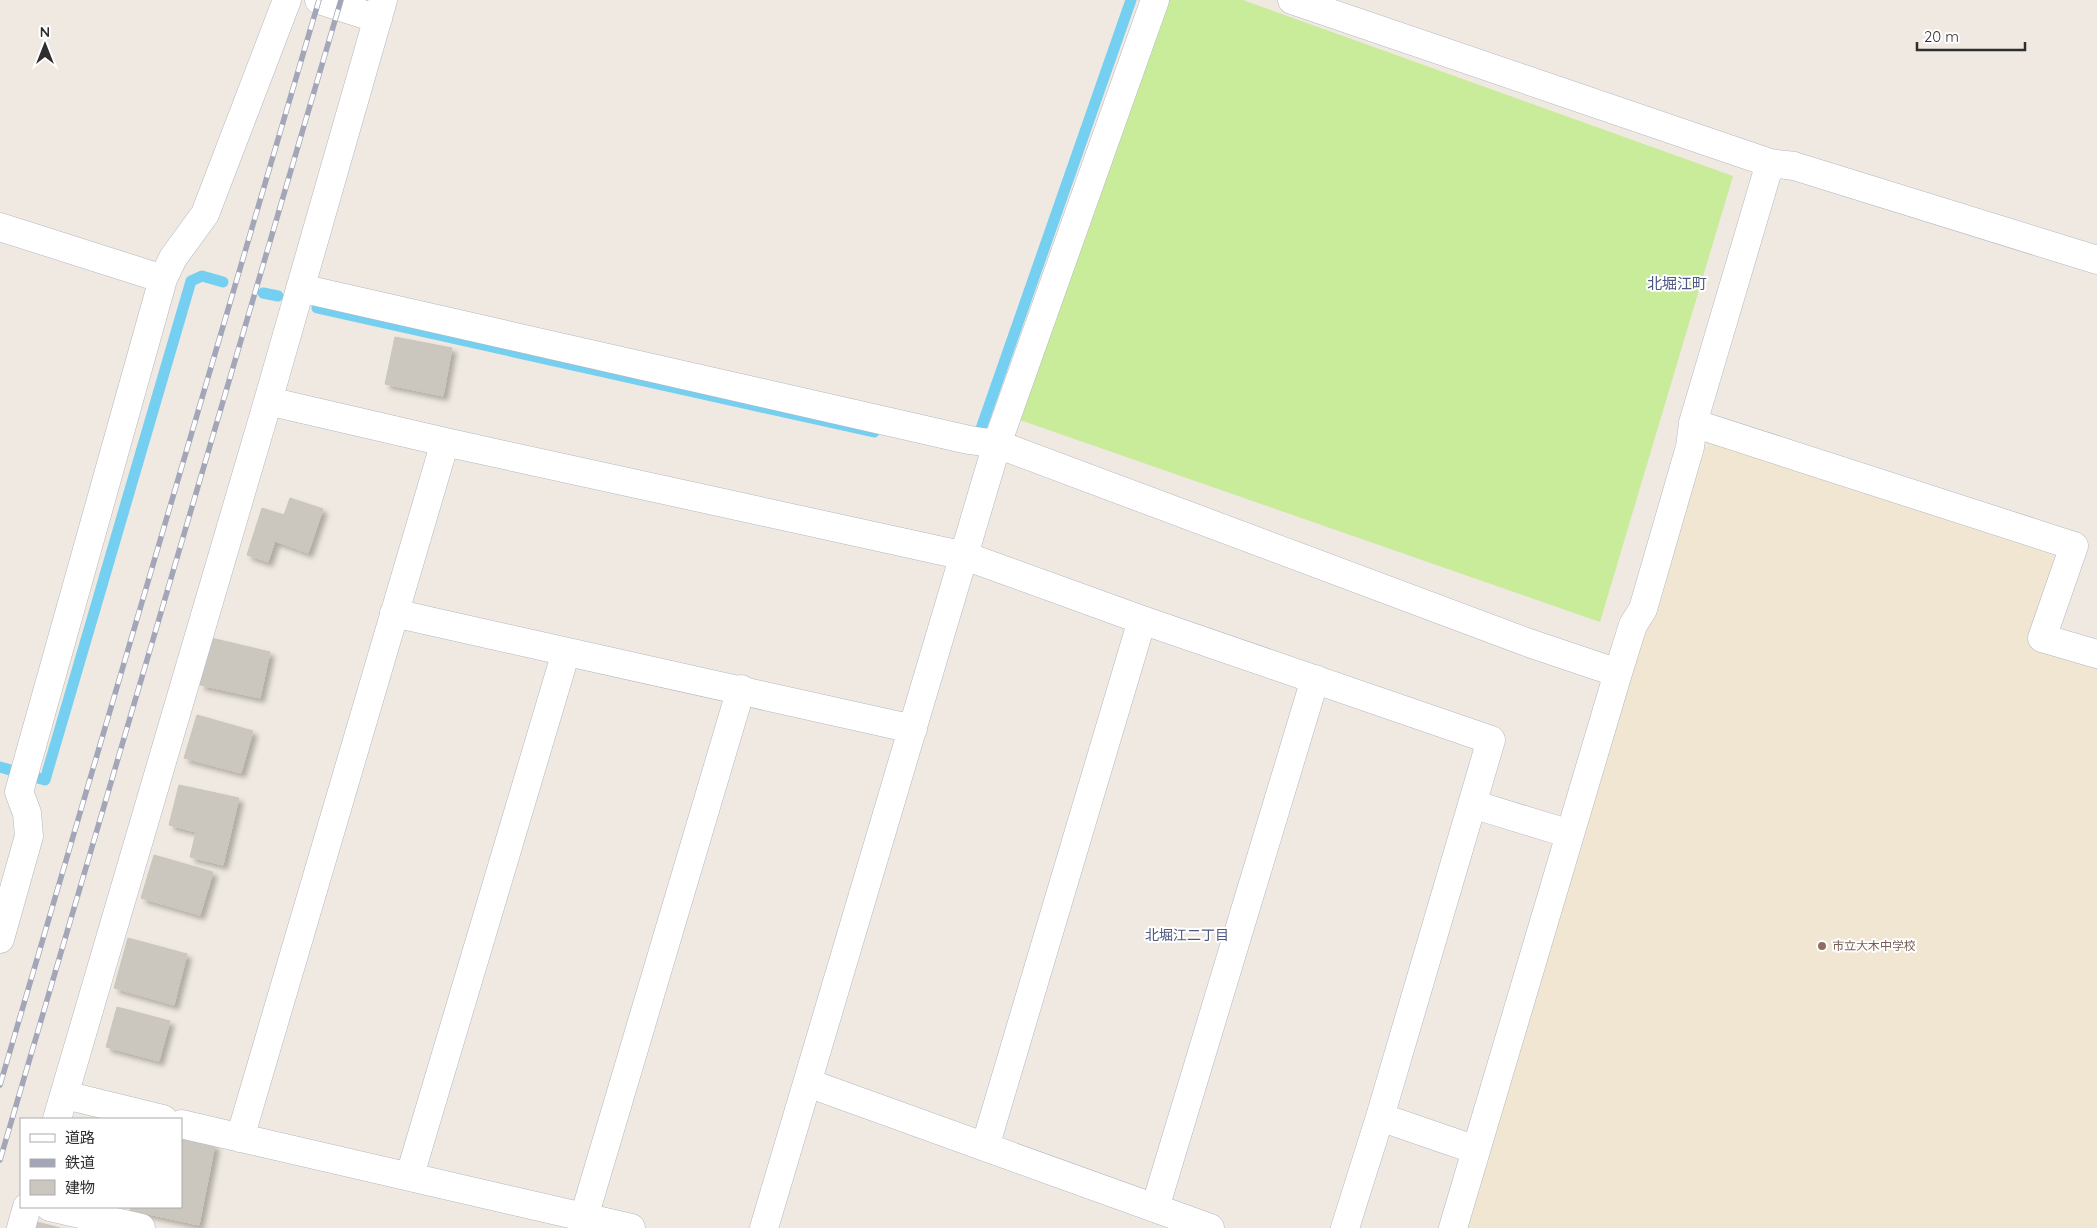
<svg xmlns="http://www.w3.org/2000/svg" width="2097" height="1228" font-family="Quicksand,'Noto Sans JP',sans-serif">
<defs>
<filter id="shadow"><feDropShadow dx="4.5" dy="4.5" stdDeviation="2.5" flood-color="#0004"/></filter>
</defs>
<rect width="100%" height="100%" fill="#efe9e1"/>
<path fill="#f0e6d1" d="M 1716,444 L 2050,553 L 2057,568 L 2034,644 L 2097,664 L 2097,1228 L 1462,1228 L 1642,624 L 1701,449 Z"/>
<path fill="#c9ec9a" d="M 1163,0 L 1243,0 L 1733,176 L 1600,622 L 1017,419 Z"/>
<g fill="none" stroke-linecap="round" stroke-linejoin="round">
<path stroke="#75cff0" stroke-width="11" d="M 263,293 L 278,296
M 317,308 L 874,432
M 976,443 L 1131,0
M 0,767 L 45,780 L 191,281 L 202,276 L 223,282"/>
</g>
<path fill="#cbc7bf" stroke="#cbc5ba" filter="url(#shadow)" d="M 395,337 L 452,348 L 443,396 L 385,384 Z
M 290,498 L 323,509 L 308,553 L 275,541 L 268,562 L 247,555 L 262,508 L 284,515 Z
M 211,638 L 270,652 L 260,698 L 200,685 Z
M 197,715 L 253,731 L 241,773 L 184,758 Z
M 179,785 L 239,798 L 223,865 L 190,857 L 196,832 L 169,825 Z
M 154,855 L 213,872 L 200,915 L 141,898 Z
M 128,938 L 187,954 L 174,1005 L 114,988 Z
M 117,1007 L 170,1021 L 159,1061 L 106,1047 Z
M 181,1137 L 215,1145 L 199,1225 L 130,1210 L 130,1207 L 181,1207 Z
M 37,1222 L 60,1228 L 35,1228 Z"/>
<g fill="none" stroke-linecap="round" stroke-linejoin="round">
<defs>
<path id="street" d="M 319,0 L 378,19
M 1292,0 L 1770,163 L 1794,166 L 2097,260
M 0,227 L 163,279
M 300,288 L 969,440 L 997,444 L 1529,643 L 1618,673
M 268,401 L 445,442 L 965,556 L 1142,620 L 1491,740 L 1380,1117 L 1345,1228
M 1693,423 L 2074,546 L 2042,638 L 2097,654
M 394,613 C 567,653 741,689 913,729
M 1472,804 L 1570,834
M 0,939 L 29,836 L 27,813 L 19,792 L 163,279 L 173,258 L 205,214 L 287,0
M 808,1083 L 1210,1228
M 65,1095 L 163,1119
M 1380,1117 L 1476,1150
M 57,1119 L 268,401 L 383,0
M 181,1124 L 631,1228
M 240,1138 L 445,442
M 985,1147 L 1142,620
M 410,1175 L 566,652
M 50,1207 L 141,1228
M 1155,1208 L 1315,679
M 584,1217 L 741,689
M 21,1228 L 27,1207
M 764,1228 L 997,444 L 1155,0
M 1453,1228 L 1618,673 L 1633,625 L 1643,609 L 1690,447 L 1693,423 L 1770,163"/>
</defs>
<use href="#street" stroke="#b4b7c1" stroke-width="29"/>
<use href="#street" stroke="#fff" stroke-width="28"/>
<defs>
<path id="rail" d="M 0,1085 L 319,0
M 0,1160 L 341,0"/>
</defs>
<use href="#rail" stroke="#a3a6b8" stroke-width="5.5"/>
<use href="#rail" stroke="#fff" stroke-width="4" stroke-dasharray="11" stroke-linecap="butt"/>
</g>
<circle fill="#8d6e63" stroke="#fff" stroke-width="2" cx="1822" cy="946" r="5"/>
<g text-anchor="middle" stroke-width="4" stroke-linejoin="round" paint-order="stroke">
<g font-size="12" fill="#785e54" stroke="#fff" text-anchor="start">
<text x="1832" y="950">市立大木中学校</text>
</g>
<g font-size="14" fill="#4d5680" stroke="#fff">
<text x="1187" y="940">北堀江二丁目</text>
</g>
<g font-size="15" fill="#4d5680" stroke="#fff">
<text x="1677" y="289">北堀江町</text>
</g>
</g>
<rect x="20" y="1118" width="162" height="90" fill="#ffffff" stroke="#ababab"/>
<rect x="30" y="1134" width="25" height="8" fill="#ffffff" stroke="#ababab"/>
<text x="65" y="1143" font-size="15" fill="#2e2e2e">道路</text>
<rect x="30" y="1159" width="25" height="8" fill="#a3a6b8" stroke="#ababab"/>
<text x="65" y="1168" font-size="15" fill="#2e2e2e">鉄道</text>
<rect x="30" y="1180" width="25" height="15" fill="#cbc7bf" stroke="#ababab"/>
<text x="65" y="1193" font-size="15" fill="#2e2e2e">建物</text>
<g transform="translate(45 45)" stroke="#ffffff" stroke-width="4" paint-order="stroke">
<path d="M0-4L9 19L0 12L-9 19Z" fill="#2e2e2e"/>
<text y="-8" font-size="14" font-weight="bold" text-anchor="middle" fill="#2e2e2e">N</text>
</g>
<path d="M1917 42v8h108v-8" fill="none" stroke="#2e2e2e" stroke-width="2.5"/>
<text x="1924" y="42" font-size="15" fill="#2e2e2e" stroke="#ffffff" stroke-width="4" paint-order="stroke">20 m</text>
</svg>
